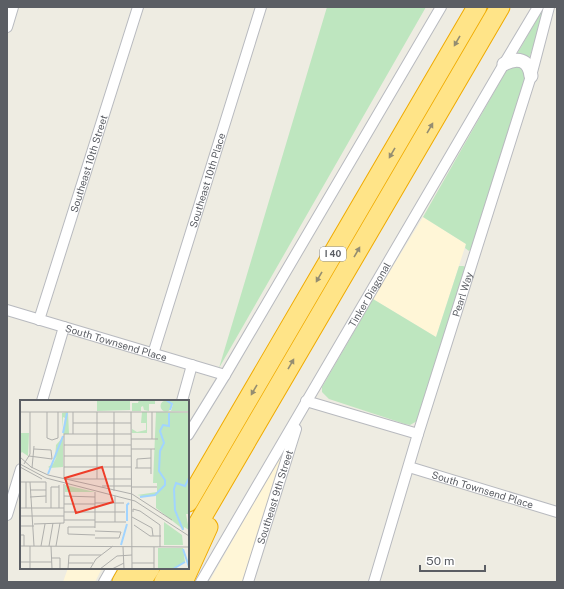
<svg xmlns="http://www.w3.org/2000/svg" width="564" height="589" font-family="'Public Sans',sans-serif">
<rect width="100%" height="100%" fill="#eeece2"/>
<path fill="#fff6d7" d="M 423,217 L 466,244 L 436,337 L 373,299 Z
M 280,457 L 283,458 L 245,582 L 209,582 Z
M 68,568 L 102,568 L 95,582 L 63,582 Z"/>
<path fill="#bee6bf" d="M 327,7 L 426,7 L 219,368 Z
M 544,7 L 546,7 L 529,59 L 517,54 Z
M 509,66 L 521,66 L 525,75 L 525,79 L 471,249 L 469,251 L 465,248 L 466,244 L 423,217 Z
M 459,266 L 463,266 L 466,267 L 419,420 L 410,425 L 405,424 L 329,399 L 322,392 L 322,387 L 373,299 L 436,337 Z"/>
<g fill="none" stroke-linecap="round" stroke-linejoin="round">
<defs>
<g id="minor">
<path d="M 7,27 L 13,7"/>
<path id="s1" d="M 7,310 L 225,375"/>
<path id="s2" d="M 39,320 L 138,7"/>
<path id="s3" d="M 153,354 L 261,7"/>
<path d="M 42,401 L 64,327"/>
<path d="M 182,401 L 192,365"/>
<path d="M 306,401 L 418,434"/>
<path d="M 188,435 L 225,375 L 441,7"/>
<path id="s4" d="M 409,467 L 557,512"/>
<path d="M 7,515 L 21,469"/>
<path d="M 104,582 L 112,568"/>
<path id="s5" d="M 201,582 L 504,64 L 538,7"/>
<path id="s6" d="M 248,582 L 296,429"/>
<path id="s7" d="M 374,582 L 418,434 L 531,76 L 549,7"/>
</g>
<path id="tertiary" d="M 504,64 C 517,57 529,59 531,76"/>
<path id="motorway" d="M 188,502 L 477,7
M 188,541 L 500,7
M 122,582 L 130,568
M 141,582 L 150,568
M 164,582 L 172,568
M 183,582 L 208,527"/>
</defs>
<use href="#minor" stroke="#b8babf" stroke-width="12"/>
<use href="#tertiary" stroke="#b8babf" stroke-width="15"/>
<use href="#motorway" stroke="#f0ab00" stroke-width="21"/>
<use href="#minor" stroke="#fff" stroke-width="10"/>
<use href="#tertiary" stroke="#fff" stroke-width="13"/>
<use href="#motorway" stroke="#ffe488" stroke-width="19"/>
</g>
<defs><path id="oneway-solid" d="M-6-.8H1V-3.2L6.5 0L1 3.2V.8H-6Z"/></defs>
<g fill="#948d71">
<use href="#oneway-solid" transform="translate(457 41) rotate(120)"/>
<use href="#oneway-solid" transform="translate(430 128) rotate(-60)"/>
<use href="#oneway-solid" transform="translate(392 153) rotate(120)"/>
<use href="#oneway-solid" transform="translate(357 252) rotate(-60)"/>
<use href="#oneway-solid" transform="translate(319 277) rotate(120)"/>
<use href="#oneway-solid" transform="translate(291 364) rotate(-60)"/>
<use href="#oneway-solid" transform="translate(254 390) rotate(120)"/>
</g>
<g text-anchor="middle" stroke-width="3" stroke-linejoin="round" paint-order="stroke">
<rect fill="#fff" stroke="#8c8e92" stroke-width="1" x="320" y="247" width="26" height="14" rx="3"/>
<g font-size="9" font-weight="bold" fill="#5b5e64">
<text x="333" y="257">I 40</text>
</g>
<g font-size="10" fill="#5b5e64" stroke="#fff">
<text dy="4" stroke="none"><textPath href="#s2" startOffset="164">Southeast 10th Street</textPath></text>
<text dy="4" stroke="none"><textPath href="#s3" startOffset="182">Southeast 10th Place</textPath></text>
<text dy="4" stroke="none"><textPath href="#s5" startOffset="333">Tinker Diagonal</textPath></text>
<text dy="4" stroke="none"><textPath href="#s7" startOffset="301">Pearl Way</textPath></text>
<text dy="4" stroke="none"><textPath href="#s1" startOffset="114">South Townsend Place</textPath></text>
<text dy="4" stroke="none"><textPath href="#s4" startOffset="77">South Townsend Place</textPath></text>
<text dy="4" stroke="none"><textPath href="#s6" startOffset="89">Southeast 9th Street</textPath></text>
</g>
</g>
<g transform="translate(20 400)">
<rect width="169" height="169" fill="#eeece2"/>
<path d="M 77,0 L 110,0 L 110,10 L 77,11 ZM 119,0 L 135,0 L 135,4 L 129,4 L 129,11 L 124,10 L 123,6 L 121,7 L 121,11 L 112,11 L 112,3 L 118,3 ZM 147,0 L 169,0 L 169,11 L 151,11 L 153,4 ZM140.5 6a5.5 5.5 0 1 1 11 0a5.5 5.5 0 1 1-11 0ZM 48,12 L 49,34 L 43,34 L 45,18 L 43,17 L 42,29 L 42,13 ZM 122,12 L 127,12 L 127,33 L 112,33 L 112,29 L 117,32 L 126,30 L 126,23 L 121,23 ZM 136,12 L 169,13 L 169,114 L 166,114 L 169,130 L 164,127 L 164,130 L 136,108 L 136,95 L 120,97 L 122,96 L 117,95 L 137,92 L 137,83 L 133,83 ZM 0,33 L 9,33 L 8,56 L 2,52 L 0,54 ZM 43,37 L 43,67 L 30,68 L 28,67 L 33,64 L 37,56 L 35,59 L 36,45 ZM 45,85 L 75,92 L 45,92 ZM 144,122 L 162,135 L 163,145 L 144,145 ZM 138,148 L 163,148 L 165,162 L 152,169 L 138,169 Z" fill="#bee6bf"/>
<path fill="none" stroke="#a1d4ff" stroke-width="2" d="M 146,0 L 152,4 L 150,10M 43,33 L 47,13M 28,74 L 43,36M 120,97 L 135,95 L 145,85 L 145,80 L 139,71 L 140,51 L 144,43 L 140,31 L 143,25 L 149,26 L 149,13M 107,121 L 107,105 L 109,103M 163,130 L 155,110 L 154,89 L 156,83 L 165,86 L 169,78M 101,145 L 107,124M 163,149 L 169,167M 153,169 L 165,162"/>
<path fill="none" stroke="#afafac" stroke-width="1" d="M 0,12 L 169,12M 27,12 L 27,38 L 32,40 L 38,38 L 38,12M 53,12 L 53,34M 77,12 L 77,79M 94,12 L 94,91M 111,12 L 112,169M 132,12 L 132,39M 53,23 L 111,23M 111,34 L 44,34 L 44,79 L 111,79M 111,39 L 138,39M 44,45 L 111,45M 111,49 L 135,49M 131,49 L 131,74M 9,56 L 32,59 L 31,50 L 14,49M 44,56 L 111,56M 0,57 L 11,67 L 28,75 L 112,94 L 152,120M 0,64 L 26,78 L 115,101 L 169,136M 4,64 L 10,54 L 10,12M 0,67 L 22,79M 44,67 L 111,67M 12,68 L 14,46M 115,68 L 131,68M 117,68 L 117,59 L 131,58M 0,82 L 26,82M 6,82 L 6,108M 10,82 L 14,146M 26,82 L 26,103M 39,85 L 39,108M 82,86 L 111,86M 112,87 L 137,87M 10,90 L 26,90M 75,92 L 75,128M 44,96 L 75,97M 95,96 L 95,122M 10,97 L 26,96M 75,103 L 104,103M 44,104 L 75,104M 0,108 L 44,108M 31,108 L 31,87 L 39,87M 44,112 L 105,112M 113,112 L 113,109 L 120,111 L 140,125 L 140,147M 0,116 L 44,116M 112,117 L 132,128 L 133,136M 44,120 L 75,120M 75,122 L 106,122M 14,124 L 44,123 L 44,84M 114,125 L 130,136 L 141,136M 0,126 L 14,126M 75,127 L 48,127 L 48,134 L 75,135M 75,131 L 101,132 L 99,138 L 75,138M 0,135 L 4,135 L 4,146M 0,146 L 169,147M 10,146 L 10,169M 21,146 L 25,124M 29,146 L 33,123M 31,146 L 32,169M 36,146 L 40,123M 103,147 L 104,169M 134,147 L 134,169M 32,158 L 40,158 L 40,169M 0,162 L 32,162M 48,163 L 73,163M 112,163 L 134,163M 48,169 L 49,155 L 81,155M 70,169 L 76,159 L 93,146M 80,169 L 97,156 L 112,155M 92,169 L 104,163"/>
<path fill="#ee3d29" fill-opacity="0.15" stroke="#ee3d29" stroke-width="2" d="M 82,67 L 93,102 L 56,113 L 45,78 Z"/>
<rect width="169" height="169" fill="none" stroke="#5b5e64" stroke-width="2"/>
</g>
<rect width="564" height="589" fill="none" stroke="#5b5e64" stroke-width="16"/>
<path d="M420 565v6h65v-6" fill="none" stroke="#5b5e64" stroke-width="2"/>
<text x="426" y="565" font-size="12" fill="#5b5e64" stroke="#ffffff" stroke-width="3" paint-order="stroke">50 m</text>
</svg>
